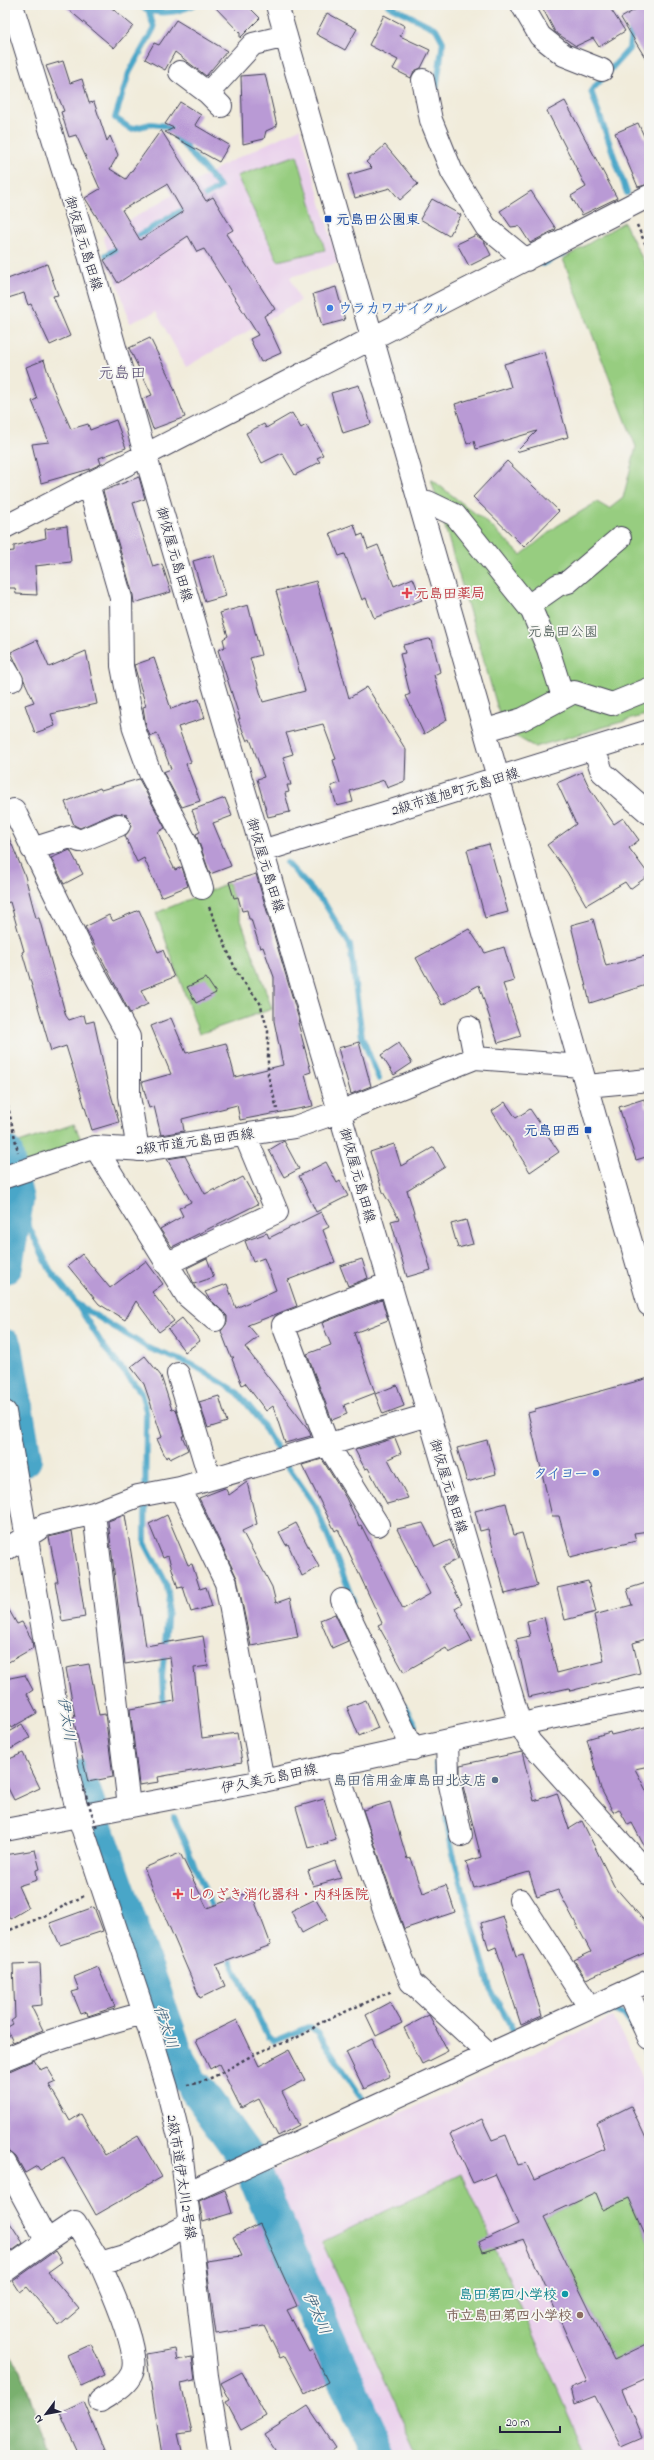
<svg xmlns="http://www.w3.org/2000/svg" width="654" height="2460" viewBox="0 0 654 2460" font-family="'Indie Flower','Klee One',sans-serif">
	<rect width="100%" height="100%" fill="#f6f6f2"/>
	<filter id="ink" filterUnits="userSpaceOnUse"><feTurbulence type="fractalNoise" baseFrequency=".025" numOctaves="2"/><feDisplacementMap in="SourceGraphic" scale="8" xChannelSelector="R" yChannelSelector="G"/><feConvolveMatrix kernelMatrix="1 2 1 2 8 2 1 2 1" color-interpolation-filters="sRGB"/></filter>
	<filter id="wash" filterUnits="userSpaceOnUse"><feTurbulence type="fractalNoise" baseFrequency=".012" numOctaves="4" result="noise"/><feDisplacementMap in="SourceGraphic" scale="16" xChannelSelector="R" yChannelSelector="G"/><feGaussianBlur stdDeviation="0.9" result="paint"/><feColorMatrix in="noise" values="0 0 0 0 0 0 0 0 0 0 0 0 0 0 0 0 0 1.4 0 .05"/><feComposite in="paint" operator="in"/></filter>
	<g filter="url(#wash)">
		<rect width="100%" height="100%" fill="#f1ecdb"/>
		<!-- built -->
		<path fill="#ead1ec" d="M300 128 338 263 290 277 300 301 186 367 156 312 130 323 103 236 227 163Z
			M613 2017 649 2090V2455H392L266 2174Z"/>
		<!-- green -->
		<path fill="#97cd80" stroke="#5c785e" d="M297 155 325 250 278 261 237 176Z
			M624 222 649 272V714L535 747 504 730 431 479 489 524 521 555 557 526 597 502 609 509 623 498 636 447 563 259Z
			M228 883 272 1009 199 1034 156 913Z
			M74 1124 85 1148 24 1168 19 1143Z
			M462 2174 586 2455H419L322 2242Z
			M596 2193 629 2198 649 2243V2343L614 2360 544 2217Z"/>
		<!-- forest -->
		<path fill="#79b06e" stroke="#4e6954" d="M5 2348 21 2370 49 2455H5Z"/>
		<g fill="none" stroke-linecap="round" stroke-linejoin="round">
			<!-- stream -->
			<path stroke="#49a6c8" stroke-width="6" d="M139 5C156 17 176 13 194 5
				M388 5 436 29 443 42 435 96
				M149 12 154 28 129 73 115 118 131 129 151 124 167 126 220 187 197 201
				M627 193 591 91 629 49 634 5
				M131 240 189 206
				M106 255 123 245
				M536 259 542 264 564 253
				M287 863 325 904 350 945 362 1037 379 1079
				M16 1200 50 1270 77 1304 148 1348 195 1366 238 1393 257 1416 280 1454
				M78 1306 104 1347 141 1392 146 1411 145 1543 166 1583 169 1597 162 1677 164 1711
				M285 1462 316 1507 353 1600
				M404 1705 415 1725
				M436 1764 438 1774
				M174 1817 215 1914
				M446 1817 452 1850 490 1988 513 2030
				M227 1953 268 2037 275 2041 309 2027 318 2033 364 2101
				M606 2013 613 2010 624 2015 633 2027
				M640 2040 649 2061"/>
			<!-- river -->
			<path stroke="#49a6c8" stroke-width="36" d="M5 1153 16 1200 5 1266
				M5 1347 24 1459
				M78 1777 178 2061 187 2076
				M196 2088 245 2156
				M254 2171 272 2215 379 2455"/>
		</g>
		<g id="blocks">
			<!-- building -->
			<path fill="#b99ad5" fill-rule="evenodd" d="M63 5H108L133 26 114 48Z
				M213 5H247L260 18 240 38V33Z
				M541 5H608L625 31 599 47 593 38 576 46 555 32Z
				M643 5H649V64L621 18Z
				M327 13 357 29 345 50 316 34Z
				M384 15 405 26 400 36 430 50 421 68 414 71 411 78 393 69 398 60 369 45Z
				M176 20 227 51 206 76 175 52 165 70 145 59 154 43 159 45Z
				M63 61 70 83 82 79 89 103 94 102 107 141 110 136 118 155 110 169 126 179 161 130 206 201 213 197 233 230 226 234 275 309 264 316 281 353 261 362 250 339 258 335 204 249 197 252 188 236 118 283 104 260 118 251 85 198 100 189 76 135 69 137 61 112 64 111 46 66ZM167 184 183 212 140 240 122 210Z
				M265 74 277 126 266 131 264 139 243 144 241 76Z
				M565 101 617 198 582 215 571 196 586 187 547 111Z
				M180 102 201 115 195 125 229 145 219 162 165 132 174 128 165 124Z
				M638 123 649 147V184L638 187 615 133Z
				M385 145 418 184 400 200 390 188 355 198 348 175 372 168 366 162Z
				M531 191 556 229 530 243 519 226 511 227 500 211Z
				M432 199 461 215 449 236 420 219Z
				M476 235 484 241 491 255 469 266 457 244Z
				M47 264 58 295 53 296 70 336 50 345 31 304 28 305 24 293 5 299V280Z
				M336 287 345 320 322 326 313 294Z
				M150 338 171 381 185 417 153 429 142 399 152 395 129 348Z
				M544 352 568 437 516 452 537 431 476 449 474 441 467 444 455 404 511 387 504 364Z
				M44 360 52 386 71 429 88 424 90 430 116 420 126 448 99 458 101 464 90 469 41 483 32 444 49 442 32 401 37 399 26 367Z
				M359 385 371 424 343 433 331 393Z
				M292 413 301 428 306 425 323 455 317 458 320 462 295 475 282 453 262 463 246 433 264 424 266 428Z
				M507 461 559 511 524 547 473 497Z
				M139 477 145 499 133 503 153 567 162 564 171 592 134 603 133 595 103 491Z
				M354 524 358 536 363 534 368 549 378 545 394 586 413 578 422 600 374 618 366 598 362 600 345 554 339 556 330 533Z
				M67 526 71 562 35 566 37 595 16 594 15 588H5V552L14 551V546L46 538 45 529Z
				M214 555 226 596 205 602 193 561Z
				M316 581 349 698 367 687 406 750 405 781 387 788 384 780 350 791 353 802 337 806 331 786 340 783 333 760 336 759 323 724 286 733 293 754 283 757 291 785H287L289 792 285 793 290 812 268 817 257 779 264 777 250 739 247 741 238 719H240L218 650 225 647 223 639 228 636 220 613 248 605 261 655 250 658 263 702 305 691 276 591Z
				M429 639 432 640 440 672 434 675 447 720 424 734 406 696 410 694 400 654 405 653 403 645Z
				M37 640 49 667 86 651 97 704 51 714 55 726 35 733 25 705 34 702 11 652Z
				M154 658 171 709 199 699 205 718 178 727 191 762 186 764 200 801 182 807 163 772 171 769 157 733 150 736 146 726 143 707 146 706 134 665Z
				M582 772 590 789 614 824 623 818 639 840 629 848 649 875 630 889 625 882 586 905 567 872 547 845 576 824 557 783Z
				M139 779 165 828 158 832 166 852 175 870 182 867 188 886 161 897 144 858 137 862 125 836 131 826 127 815 115 813 80 828 74 825 65 802 100 788 101 790Z
				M225 798 232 816 213 823 231 866 210 874 196 834 200 832 192 810Z
				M5 828 25 876 36 918H39L66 1016 69 1020 84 1015 86 1023 94 1021 107 1081 119 1122 92 1130 66 1046 51 1051 22 952 24 951 10 902 5 903Z
				M489 844 508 912 485 918 467 850Z
				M70 850 83 874 64 884 51 858Z
				M256 874 300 1023H298L311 1072 305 1074 313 1106 240 1120 237 1105 182 1119 184 1131 161 1135 154 1106 149 1108 142 1082 171 1074 151 1026 171 1018 186 1053 226 1043 235 1077 283 1065 274 1021V977L263 947 260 948 251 919H249L247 910 242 911 238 897 234 898 229 882Z
				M139 910 158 952 163 950 174 977 141 990 148 1004 130 1013 85 927 109 915 113 921Z
				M593 919 606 966 649 955V984L590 1003 571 925Z
				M469 929 485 953 504 947 514 981 503 984 521 1036 498 1043 479 985 442 1005 416 958Z
				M206 978 216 993 196 1003 187 987Z
				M359 1042 371 1086 351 1094 338 1048Z
				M399 1043 412 1063 394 1075 381 1055Z
				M644 1099 649 1114V1156L636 1160 619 1107Z
				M505 1102 516 1118 530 1109 559 1152 530 1172 492 1111Z
				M284 1141 299 1169 284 1177 269 1150Z
				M394 1144 401 1166 434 1147 445 1167 407 1190 431 1270 407 1277 391 1221 399 1219 383 1192 370 1152Z
				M185 1156 205 1194 215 1189 216 1191 243 1177 258 1204 172 1247 160 1229 183 1216 179 1208 191 1202 167 1159Z
				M326 1162 337 1183 340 1181 348 1196 316 1212 299 1176Z
				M321 1212 329 1227 323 1230 335 1262 288 1280 297 1306 248 1325 258 1337 245 1347 309 1430 311 1436 285 1443 273 1406 266 1411 245 1383 242 1385 232 1359 234 1357H231L221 1331 227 1323V1316L208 1297 205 1292 227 1284 236 1308 276 1290 264 1258 253 1262 245 1241 267 1233 269 1238Z
				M466 1220 473 1244 458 1248 451 1224Z
				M82 1254 110 1288 146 1261 163 1284 152 1292 174 1321 159 1332 136 1301 125 1320 99 1304 68 1266Z
				M207 1258 214 1277 194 1284 187 1268Z
				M362 1259 368 1278 348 1286 340 1266Z
				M382 1300 388 1320 354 1333 375 1393 344 1405 347 1414 332 1420 307 1354 331 1345 322 1323Z
				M182 1318 200 1341 185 1352 168 1329Z
				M145 1356 161 1376 172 1410 176 1409 184 1436H182L188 1450 170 1459 169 1456 166 1458 157 1439 162 1437 144 1384 131 1367Z
				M649 1378V1531L634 1533 636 1541 570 1557 559 1516H552L528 1413 535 1411V1409Z
				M397 1385 404 1406 383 1414 375 1394Z
				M219 1396 227 1422 208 1428 199 1402Z
				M395 1438 401 1453 388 1459 408 1498 387 1504 368 1468 365 1469 355 1450Z
				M487 1440 496 1474 467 1482 457 1448Z
				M322 1459 346 1498 359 1526 361 1525 403 1609 430 1594 397 1529 423 1523 435 1547 450 1540 458 1559 442 1567 462 1604 455 1608 472 1641 449 1653 446 1648 404 1672 378 1625 382 1623 338 1529 335 1531 302 1465Z
				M247 1482 257 1524 242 1531 272 1587 276 1603 290 1598 298 1637 251 1646 237 1578 199 1498 225 1488 229 1495Z
				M506 1503 514 1535 522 1533 537 1586 505 1594 488 1529 480 1531 475 1511Z
				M125 1515 146 1646 203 1636 208 1666 194 1668 202 1738 237 1733 242 1762 158 1777 159 1782 139 1785 130 1709 175 1701 170 1657 125 1664 108 1521Z
				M167 1515 188 1565 192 1564 200 1589 206 1587 212 1606 191 1612 183 1587 178 1588 168 1556 163 1558 149 1524Z
				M296 1523 319 1567 302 1576 288 1544 286 1545 279 1532Z
				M72 1531 85 1617 62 1621 55 1582H58L49 1537Z
				M588 1581 596 1612 565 1620 557 1588Z
				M649 1582V1638L633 1643 640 1673 570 1691 569 1688 529 1697 516 1639 530 1636 527 1621 544 1617 557 1673 604 1661 594 1615 632 1605 627 1589Z
				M5 1603 17 1624 22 1622 32 1640 33 1648 5 1664Z
				M335 1614 348 1641 332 1648 320 1620Z
				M89 1664 99 1715 105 1714 113 1777 88 1782 73 1718 75 1717 66 1668Z
				M25 1675 33 1690 27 1694 37 1713 11 1728 5 1718V1679Z
				M366 1700 378 1728 359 1736 347 1707Z
				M22 1724 30 1738 11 1749 5 1739V1734Z
				M649 1726V1766L635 1769 649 1796V1855L632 1823 628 1825 619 1809 613 1812 601 1789 587 1739 610 1732 611 1735Z
				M522 1752 534 1801 557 1793 569 1829 582 1821 614 1886 649 1926V1951L586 1979 574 1960 591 1952 558 1890 537 1897 529 1872 474 1888 466 1862 481 1857 460 1774V1765Z
				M23 1753 40 1788 14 1800 5 1782V1761Z
				M324 1799 336 1839 327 1842 328 1844 308 1848 296 1807Z
				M390 1802 407 1859 411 1858 423 1893 446 1885 455 1912 404 1929 363 1810Z
				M35 1850 40 1869 36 1870 37 1880 18 1886 28 1908 10 1919 5 1909V1855Z
				M180 1853 207 1908 245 1894H252L271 1945 216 1965 225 1986 200 1998 144 1868Z
				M335 1861 341 1878 313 1886 308 1871Z
				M316 1899 328 1919 302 1933 291 1911Z
				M94 1907 103 1931 60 1945 50 1923Z
				M503 1916 516 1956 523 1954 542 2016 521 2025 496 1947 489 1950 481 1923Z
				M40 1963 42 2005 31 2006 43 2030 13 2042 6 2028 13 2024 11 2021 15 2018 13 1964Z
				M98 1967 115 2007 88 2016 87 2012 81 2014 72 1992 79 1990 74 1977Z
				M390 2002 402 2023 376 2036 366 2015Z
				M429 2015 448 2051 422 2064 404 2028Z
				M237 2020 259 2066 289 2050 305 2080 282 2092 299 2125 278 2136 259 2099 241 2108 219 2064 210 2069 196 2040Z
				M372 2039 390 2076 364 2089 346 2052Z
				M34 2060 40 2070 47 2067 56 2082 49 2085 70 2121 81 2114 105 2155 138 2136 162 2177 96 2215 63 2157 40 2170 37 2166 25 2173 16 2157 5 2148V2073Z
				M631 2106 649 2145V2243L629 2198 603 2210 596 2193 544 2217 614 2360 649 2343V2377L622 2389 642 2438 621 2447 595 2396 575 2404 571 2388 587 2381 524 2239 483 2252 479 2242 518 2224 495 2174 473 2183 450 2134 482 2119 492 2140 506 2135 518 2165 526 2163 534 2180 605 2149 597 2123Z
				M225 2190 232 2213 203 2222 199 2201Z
				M5 2215 23 2243 5 2256Z
				M260 2224 297 2306 287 2310 309 2352 312 2350 328 2382 305 2394 285 2356 280 2358 264 2326 216 2334 206 2261 242 2256 233 2237Z
				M55 2251 62 2262 48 2272 79 2309 59 2326 27 2287 20 2292 13 2281Z
				M91 2344 105 2375 81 2386 67 2355Z
				M175 2349 177 2360 192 2357 195 2380 181 2383 192 2432 178 2434 183 2455H162L146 2354Z
				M242 2372 266 2416 241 2430 226 2402 230 2400 221 2383Z
				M84 2402 106 2455H79L60 2413Z
				M308 2406 336 2448 326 2455H278L265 2434Z"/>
		</g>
	</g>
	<g filter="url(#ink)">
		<use href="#blocks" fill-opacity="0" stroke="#414053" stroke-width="1"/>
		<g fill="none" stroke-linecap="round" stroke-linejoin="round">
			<!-- minor casing -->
			<g stroke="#414053" stroke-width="24">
				<path id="minor" d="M12 5 89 255 145 454 520 1724 530 1742 649 1874
					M277 5 649 1305
					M522 5 540 36 564 55 602 70
					M180 72 208 93 221 106
					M423 80 431 120 452 172 486 227 526 260
					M208 93 253 44 286 36
					M88 484 121 598 122 666 134 729 150 773 186 842 202 888
					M428 502 455 515 532 611 548 649 563 697
					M5 527 649 196
					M528 606 558 585 568 582 620 538
					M5 668 12 680
					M493 728 523 719 574 692 612 704 649 689
					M594 748 602 772 649 813
					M14 810 87 960 129 1037V1096L138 1150
					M32 849 70 837 80 841 119 825
					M262 851 649 731
					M469 1027 475 1058
					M587 1086 649 1080
					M95 1147 187 1296 215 1320
					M5 1177 95 1147 144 1150 295 1127 350 1108 475 1058 581 1066
					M166 1264 277 1212 245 1135
					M178 1374 210 1479
					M5 1412 66 1763 78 1815 144 2013 167 2088 180 2141 207 2376 220 2455
					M180 1488 226 1583 263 1781
					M94 1513 129 1806
					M378 1525 328 1445 283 1325 390 1283
					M5 1550 45 1525 94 1513 138 1496 180 1488 428 1415
					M342 1600 413 1749
					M447 1741 448 1776 461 1835
					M335 1764 385 1913 411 1982 489 2054
					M520 1900 590 2008
					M627 1991 649 2038
					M5 2059C50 2039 96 2026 144 2013
					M5 2163 47 2241 75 2222 100 2263 134 2253 190 2224
					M187 2193 649 1981
					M100 2263C109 2285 141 2351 132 2373 126 2387 111 2393 100 2401
					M5 2271 47 2241"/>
			</g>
			<!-- major casing -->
			<g stroke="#414053" stroke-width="24">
				<path id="major" d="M5 1830 263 1781 540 1720 649 1698"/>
			</g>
			<!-- path -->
			<path stroke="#414053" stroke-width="2.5" stroke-dasharray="3 3" stroke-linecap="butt" d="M637 225 649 252
				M209 907 237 973 260 1003 268 1031V1075L277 1109
				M5 1093 18 1152
				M5 1932 42 1917 84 1896
				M187 2085C212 2082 234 2064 257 2053 277 2044 302 2039 318 2024L392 1991"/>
			<!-- minor -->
			<use href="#minor" stroke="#fff" stroke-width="22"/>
			<!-- major -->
			<use href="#major" stroke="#fff" stroke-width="22"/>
			<!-- path-bridge -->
			<path stroke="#414053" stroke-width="2.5" stroke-dasharray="3 3" stroke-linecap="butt" d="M84 1790 97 1828"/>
		</g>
	</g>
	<!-- markers -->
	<g fill="#1a4fb4" stroke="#f6f6f2" stroke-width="1.5">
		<rect x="324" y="215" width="8" height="8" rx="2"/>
		<rect x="584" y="1126" width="8" height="8" rx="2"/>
	</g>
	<g fill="#3f7fe0" stroke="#f6f6f2" stroke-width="1.5">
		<circle cx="330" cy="308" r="4"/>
		<circle cx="596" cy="1473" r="4"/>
	</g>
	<g fill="#e0444e" stroke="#f6f6f2" stroke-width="1.5">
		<path d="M405 587h4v4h4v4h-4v4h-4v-4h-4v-4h4z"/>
		<path d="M176 1888h4v4h4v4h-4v4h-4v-4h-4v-4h4z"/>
	</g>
	<circle fill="#5c6f8a" stroke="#f6f6f2" stroke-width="1.5" cx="495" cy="1780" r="4"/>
	<circle fill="#0f9aa8" stroke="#f6f6f2" stroke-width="1.5" cx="565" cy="2294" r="4"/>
	<circle fill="#8d6e63" stroke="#f6f6f2" stroke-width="1.5" cx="580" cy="2315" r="4"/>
	<g text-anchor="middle" stroke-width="3.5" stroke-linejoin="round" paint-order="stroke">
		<!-- transit labels -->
		<g font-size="14" font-weight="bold" fill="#164399" stroke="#f6f6f2" text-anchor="start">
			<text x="336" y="224">元島田公園東</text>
			<text x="580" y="1135" text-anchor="end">元島田西</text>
		</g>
		<!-- street labels -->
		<g font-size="14" fill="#22223b" stroke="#f6f6f2">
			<text transform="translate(84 243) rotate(73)" y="5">御仮屋元島田線</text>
			<text transform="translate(175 554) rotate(74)" y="5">御仮屋元島田線</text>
			<text transform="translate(455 791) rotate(-17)" y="5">2級市道旭町元島田線</text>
			<text transform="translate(266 865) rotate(73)" y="5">御仮屋元島田線</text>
			<text transform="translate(195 1141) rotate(-8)" y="5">2級市道元島田西線</text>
			<text transform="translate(358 1175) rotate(74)" y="5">御仮屋元島田線</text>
			<text transform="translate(449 1486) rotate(73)" y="5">御仮屋元島田線</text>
			<text transform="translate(269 1778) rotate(-12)" y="5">伊久美元島田線</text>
			<text transform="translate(182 2177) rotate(81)" y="5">2級市道伊太川2号線</text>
		</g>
		<!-- shop labels -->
		<g font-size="14" font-weight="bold" fill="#366cbe" stroke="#f6f6f2" text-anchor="start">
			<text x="338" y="313">ウラカワサイクル</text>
			<text x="588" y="1478" text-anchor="end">タイヨー</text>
		</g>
		<!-- health labels -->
		<g font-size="14" font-weight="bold" fill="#be3a42" stroke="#f6f6f2" text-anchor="start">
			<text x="415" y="598">元島田薬局</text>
			<text x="187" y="1899">しのざき消化器科・内科医院</text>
		</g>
		<!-- park labels -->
		<g font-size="14" fill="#455550" stroke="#f6f6f2">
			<text x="563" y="636">元島田公園</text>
		</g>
		<!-- service labels -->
		<g font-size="14" font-weight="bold" fill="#4e5e75" stroke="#f6f6f2" text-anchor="end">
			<text x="487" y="1785">島田信用金庫島田北支店</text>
		</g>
		<!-- culture labels -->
		<g font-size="14" font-weight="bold" fill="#0d838f" stroke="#f6f6f2" text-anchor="end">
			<text x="557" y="2299">島田第四小学校</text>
		</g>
		<!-- education labels -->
		<g font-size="14" font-weight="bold" fill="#785e54" stroke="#f6f6f2" text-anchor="end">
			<text x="572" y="2320">市立島田第四小学校</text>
		</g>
		<!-- water labels -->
		<g font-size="15" font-style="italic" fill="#325773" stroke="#f6f6f2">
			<text transform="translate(67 1719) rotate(81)" y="5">伊太川</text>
			<text transform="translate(166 2027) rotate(71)" y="5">伊太川</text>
			<text transform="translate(317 2313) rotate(66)" y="5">伊太川</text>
		</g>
		<!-- quarter labels -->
		<g font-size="16" fill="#574c71" stroke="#f6f6f2">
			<text x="122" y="378">元島田</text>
		</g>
	</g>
	<!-- margin -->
	<rect width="654" height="2460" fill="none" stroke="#f6f6f2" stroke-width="20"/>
	<!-- north arrow -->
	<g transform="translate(46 2414) rotate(238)" stroke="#f6f6f2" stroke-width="3" paint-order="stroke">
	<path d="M0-3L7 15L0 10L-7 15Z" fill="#22223b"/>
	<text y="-6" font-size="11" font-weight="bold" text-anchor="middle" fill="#22223b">N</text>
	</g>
	<!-- scale -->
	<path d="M500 2426v6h60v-6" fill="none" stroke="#22223b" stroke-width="2"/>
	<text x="506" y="2426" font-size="12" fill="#22223b" stroke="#f6f6f2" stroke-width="3" paint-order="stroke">20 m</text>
</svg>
